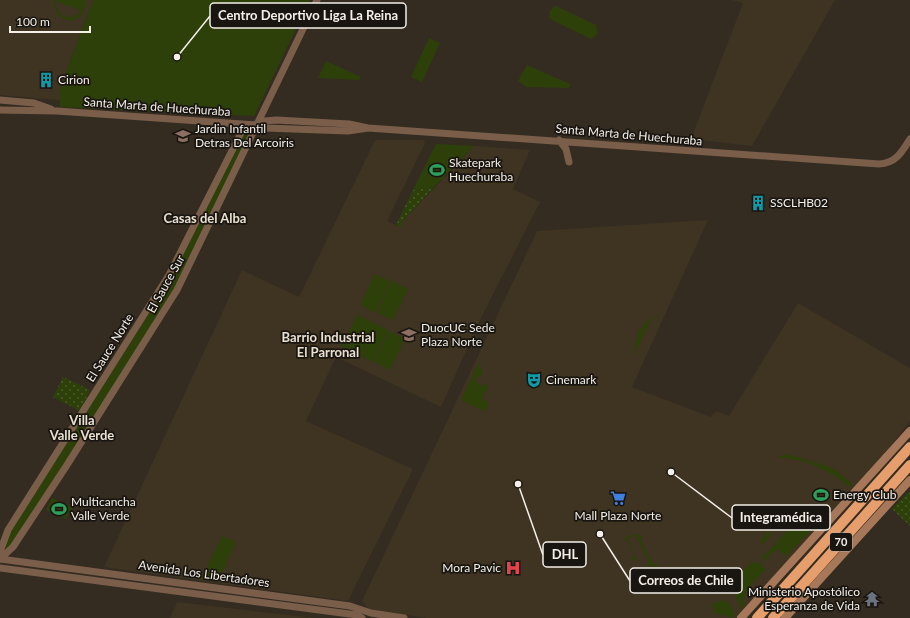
<svg xmlns="http://www.w3.org/2000/svg" width="910" height="618" viewBox="0 0 910 618" font-family="Lato,sans-serif">
	<defs>
		<pattern id="park-dots" width="8" height="8" patternUnits="userSpaceOnUse"><rect width="8" height="8" fill="#2d400a"/><path d="M2 2h.1M6 6h.1" fill="none" stroke="#4c5c2e" stroke-width="1.8" stroke-linecap="round"/></pattern>
	</defs>
	<rect width="100%" height="100%" fill="#342c21"/>
	<!-- built -->
	<path fill="#3f3322" d="M0 0H93L60 88V100L0 95Z
		M732 0H835L752 146 691 139 743 3Z
		M375 140H423L425 143 387 221 400 227 402 222 474 146 530 150 513 189 540 202 481 318 441 407 336 357 306 421 413 469 348 601 104 567 242 270 299 297Z
		M708 220 632 387 711 417 716 411 729 416 798 303 910 368V421L873 469 736 618H426L369 609 362 601 537 231Z
		M177 602 314 618H170Z"/>
	<!-- green -->
	<path fill="#2d400a" d="M54 0H56C54 16 73 24 81 10L57 2 58 0H84V3L85 0H87C86 5 85 11 81 15 69 28 52 15 54 0Z
		M93 0H310L254 116 60 107V88Z
		M556 6 596 25 598 34 591 39 552 20 549 18 550 11 554 6Z
		M429 38 440 43 422 82 411 77Z
		M326 61 361 77 359 80 318 78Z
		M527 65 570 84 569 88 526 87 518 81Z
		M243 132 254 133 177 288 12 546 6 549 5 543 12 530 40 484 166 287Z
		M436 144 474 146 434 187 413 190Z
		M375 274 391 282 375 313 360 305Z
		M392 281 408 289 393 320 377 313Z
		M654 314 633 357 638 331Z
		M357 315 388 330 373 362 341 346Z
		M389 331 405 338 390 370 374 362Z
		M479 362 482 374 477 377 476 382 482 386 486 383 488 389 484 394V400L489 403 485 412 461 400Z
		M787 454 833 468 852 484 849 487C829 469 804 459 777 457Z
		M52 498 72 507 66 519 46 510Z
		M810 514 822 515 821 520 786 556 776 549 764 561 761 559 793 524Z
		M782 519V523L761 546 764 529 766 535 773 531V528L768 527 769 520Z
		M637 534 643 537 640 539 653 565 656 563 657 566 655 568 647 565V558L635 535 627 539 636 561 630 558 634 556 626 540 622 541 627 536Z
		M222 536 236 542 218 581 201 579Z
		M753 561 757 564 759 562 766 569 746 590 743 607 741 609C728 582 732 581 753 561Z
		M722 600C730 601 733 609 735 616L733 618 715 613 711 605Z"/>
	<!-- park -->
	<path fill="url(#park-dots)" d="M434 187 402 222 400 227 396 225 413 190Z
		M63 377 90 390 80 411 53 397Z
		M910 490V526L892 509Z"/>
	<g fill="none" stroke-linecap="round" stroke-linejoin="round">
		<!-- tertiary -->
		<path stroke="#7b5e4a" stroke-width="7" d="M0 100 34 103 51 109
			M0 110 57 111 256 125 265 128 348 131 368 128
			M256 125 265 121 276 120 349 124 368 128 879 164C896 163 902 152 910 139
			M559 140 566 149 569 162
			M0 559 13 547 67 465 177 290 317 0
			M0 559 1 549 8 530 169 275 245 125
			M0 559 350 606 371 613 404 618
			M0 568 357 615 362 618"/>
		<!-- secondary -->
		<path stroke="#a67859" stroke-width="8" d="M741 618 910 431
			M785 618 910 480"/>
		<!-- motorway -->
		<path stroke="#e59e6c" stroke-width="10" d="M757 618 910 447
			M773 618 910 465"/>
	</g>
	<!-- icons -->
	<defs>
		<g id="building-bare" transform="scale(1.2)"><path d="M-4-6H4V6H1V3H-1V6H-4ZM-2.5-4.3h1.7v1.8h-1.7ZM.8-4.3h1.7v1.8H.8ZM-2.5-1h1.7V.8h-1.7ZM.8-1h1.7V.8H.8Z" fill="#0f9aa8" stroke="#191510" stroke-width="2.5" paint-order="stroke"/></g>
		<g id="school-bare" transform="scale(1.2)"><path d="M0-5L7-2L0 1L-7-2ZM-4 1L0 2.5L4 1V4Q0 6-4 4Z" fill="#8d6e63" stroke="#191510" stroke-width="2.5" paint-order="stroke"/></g>
		<g id="stadium-bare" transform="scale(1.2)"><path d="M0-5a6.5 5 0 1 0 0 10a6.5 5 0 1 0 0-10ZM-3.5-1.8h7v3.6h-7Z" fill="#2e9e5b" stroke="#191510" stroke-width="2.5" paint-order="stroke"/></g>
		<g id="university-bare" transform="scale(1.2)"><path d="M0-5L7-2L0 1L-7-2ZM-4 1L0 2.5L4 1V4Q0 6-4 4Z" fill="#8d6e63" stroke="#191510" stroke-width="2.5" paint-order="stroke"/></g>
		<g id="theatre-bare" transform="scale(1.2)"><path d="M-5-5.5Q0-4 5-5.5V0Q5 5 0 6Q-5 5-5 0ZM-3.3-2.5H-1v1.5H-3.3ZM1-2.5H3.3v1.5H1ZM-2.8 1Q0 5.5 2.8 1Z" fill="#0f9aa8" stroke="#191510" stroke-width="2.5" paint-order="stroke"/></g>
		<g id="supermarket-bare" transform="scale(1.2)"><path d="M-6-5.5h2.5l.6 2H6L4.5 2H-2.5L-4.4-4H-6ZM-1.5 3.2a1.3 1.3 0 1 0 .1 0ZM3 3.2a1.3 1.3 0 1 0 .1 0Z" fill="#3f7fe0" stroke="#191510" stroke-width="2.5" paint-order="stroke"/></g>
		<g id="hospital-bare" transform="scale(1.2)"><path d="M-5-5h3v3.5h4V-5h3V5h-3V1.5h-4V5h-3Z" fill="#e0444e" stroke="#191510" stroke-width="2.5" paint-order="stroke"/></g>
		<g id="temple-bare" transform="scale(1.2)"><path d="M0-6L5-2H3V0L6.5 2.5H4V6H1.5V3h-3V6H-4V2.5H-6.5L-3 0V-2H-5Z" fill="#6b7280" stroke="#191510" stroke-width="2.5" paint-order="stroke"/></g>
	</defs>
	<g fill-rule="evenodd">
		<use href="#building-bare" x="46" y="80"/>
		<use href="#school-bare" x="183" y="136"/>
		<use href="#stadium-bare" x="437" y="170"/>
		<use href="#building-bare" x="758" y="203"/>
		<use href="#university-bare" x="409" y="335"/>
		<use href="#theatre-bare" x="534" y="380"/>
		<use href="#stadium-bare" x="821" y="495"/>
		<use href="#supermarket-bare" x="618" y="498"/>
		<use href="#stadium-bare" x="59" y="509"/>
		<use href="#hospital-bare" x="513" y="568"/>
		<use href="#temple-bare" x="872" y="599"/>
	</g>
	<g text-anchor="middle" stroke-width="3.5" stroke-linejoin="round" paint-order="stroke">
		<!-- shield labels -->
		<rect fill="#191510" stroke="#b2aea7" stroke-width="1" x="830" y="533" width="22" height="18" rx="3"/>
		<g font-size="11" font-weight="bold" fill="#f4efe8">
			<text x="841" y="546">70</text>
		</g>
		<!-- poi labels -->
		<g font-size="12" fill="#f4efe8" stroke="#191510" text-anchor="start">
			<text x="58" y="84">Cirion</text>
			<text x="195" y="133">Jardin Infantil<tspan x="195" dy="14">Detras Del Arcoiris</tspan></text>
			<text x="449" y="167">Skatepark<tspan x="449" dy="14">Huechuraba</tspan></text>
			<text x="770" y="207">SSCLHB02</text>
			<text x="421" y="332">DuocUC Sede<tspan x="421" dy="14">Plaza Norte</tspan></text>
			<text x="546" y="384">Cinemark</text>
			<text x="833" y="499">Energy Club</text>
			<text x="71" y="506">Multicancha<tspan x="71" dy="14">Valle Verde</tspan></text>
			<text x="618" y="520" text-anchor="middle">Mall Plaza Norte</text>
			<text x="501" y="572" text-anchor="end">Mora Pavic</text>
			<text x="860" y="596" text-anchor="end">Ministerio Apostólico<tspan x="860" dy="14">Esperanza de Vida</tspan></text>
		</g>
		<!-- street labels -->
		<g font-size="12" fill="#f4efe8" stroke="#191510">
			<text transform="translate(157 107) rotate(4)" y="4">Santa Marta de Huechuraba</text>
			<text transform="translate(629 135) rotate(5)" y="4">Santa Marta de Huechuraba</text>
			<text transform="translate(166 284) rotate(-61)" y="4">El Sauce Sur</text>
			<text transform="translate(110 348) rotate(-58)" y="4">El Sauce Norte</text>
			<text transform="translate(204 574) rotate(8)" y="4">Avenida Los Libertadores</text>
		</g>
		<!-- neighbourhood labels -->
		<g font-size="13" font-weight="bold" fill="#eae0d1" stroke="#191510">
			<text x="205" y="223">Casas del Alba</text>
			<text x="328" y="342">Barrio Industrial<tspan x="328" dy="15">El Parronal</tspan></text>
			<text x="82" y="425">Villa<tspan x="82" dy="15">Valle Verde</tspan></text>
		</g>
	</g>
	<!-- callouts -->
	<path fill="none" stroke="#f4efe8" stroke-width="1.5" d="M177 57L210 16M671 472L732 518M518 484L543 555M600 534L630 581"/>
	<g fill="#f4efe8" stroke="#191510" stroke-width="1.5">
		<circle cx="177" cy="57" r="4"/>
		<circle cx="671" cy="472" r="4"/>
		<circle cx="518" cy="484" r="4"/>
		<circle cx="600" cy="534" r="4"/>
	</g>
	<g fill="#191510" stroke="#f4efe8" stroke-width="1.5">
		<rect x="210" y="3" width="196" height="25" rx="4"/>
		<rect x="732" y="505" width="98" height="25" rx="4"/>
		<rect x="543" y="542" width="43" height="25" rx="4"/>
		<rect x="630" y="568" width="112" height="25" rx="4"/>
	</g>
	<g font-size="13" text-anchor="middle" font-weight="bold" fill="#f4efe8">
		<text x="308" y="20">Centro Deportivo Liga La Reina</text>
		<text x="781" y="522">Integramédica</text>
		<text x="565" y="559">DHL</text>
		<text x="686" y="585">Correos de Chile</text>
	</g>
	<!-- scale -->
	<path d="M10 26v6h80v-6" fill="none" stroke="#f4efe8" stroke-width="2"/>
	<text x="16" y="26" font-size="12" fill="#f4efe8" stroke="#191510" stroke-width="3" paint-order="stroke">100 m</text>
</svg>
